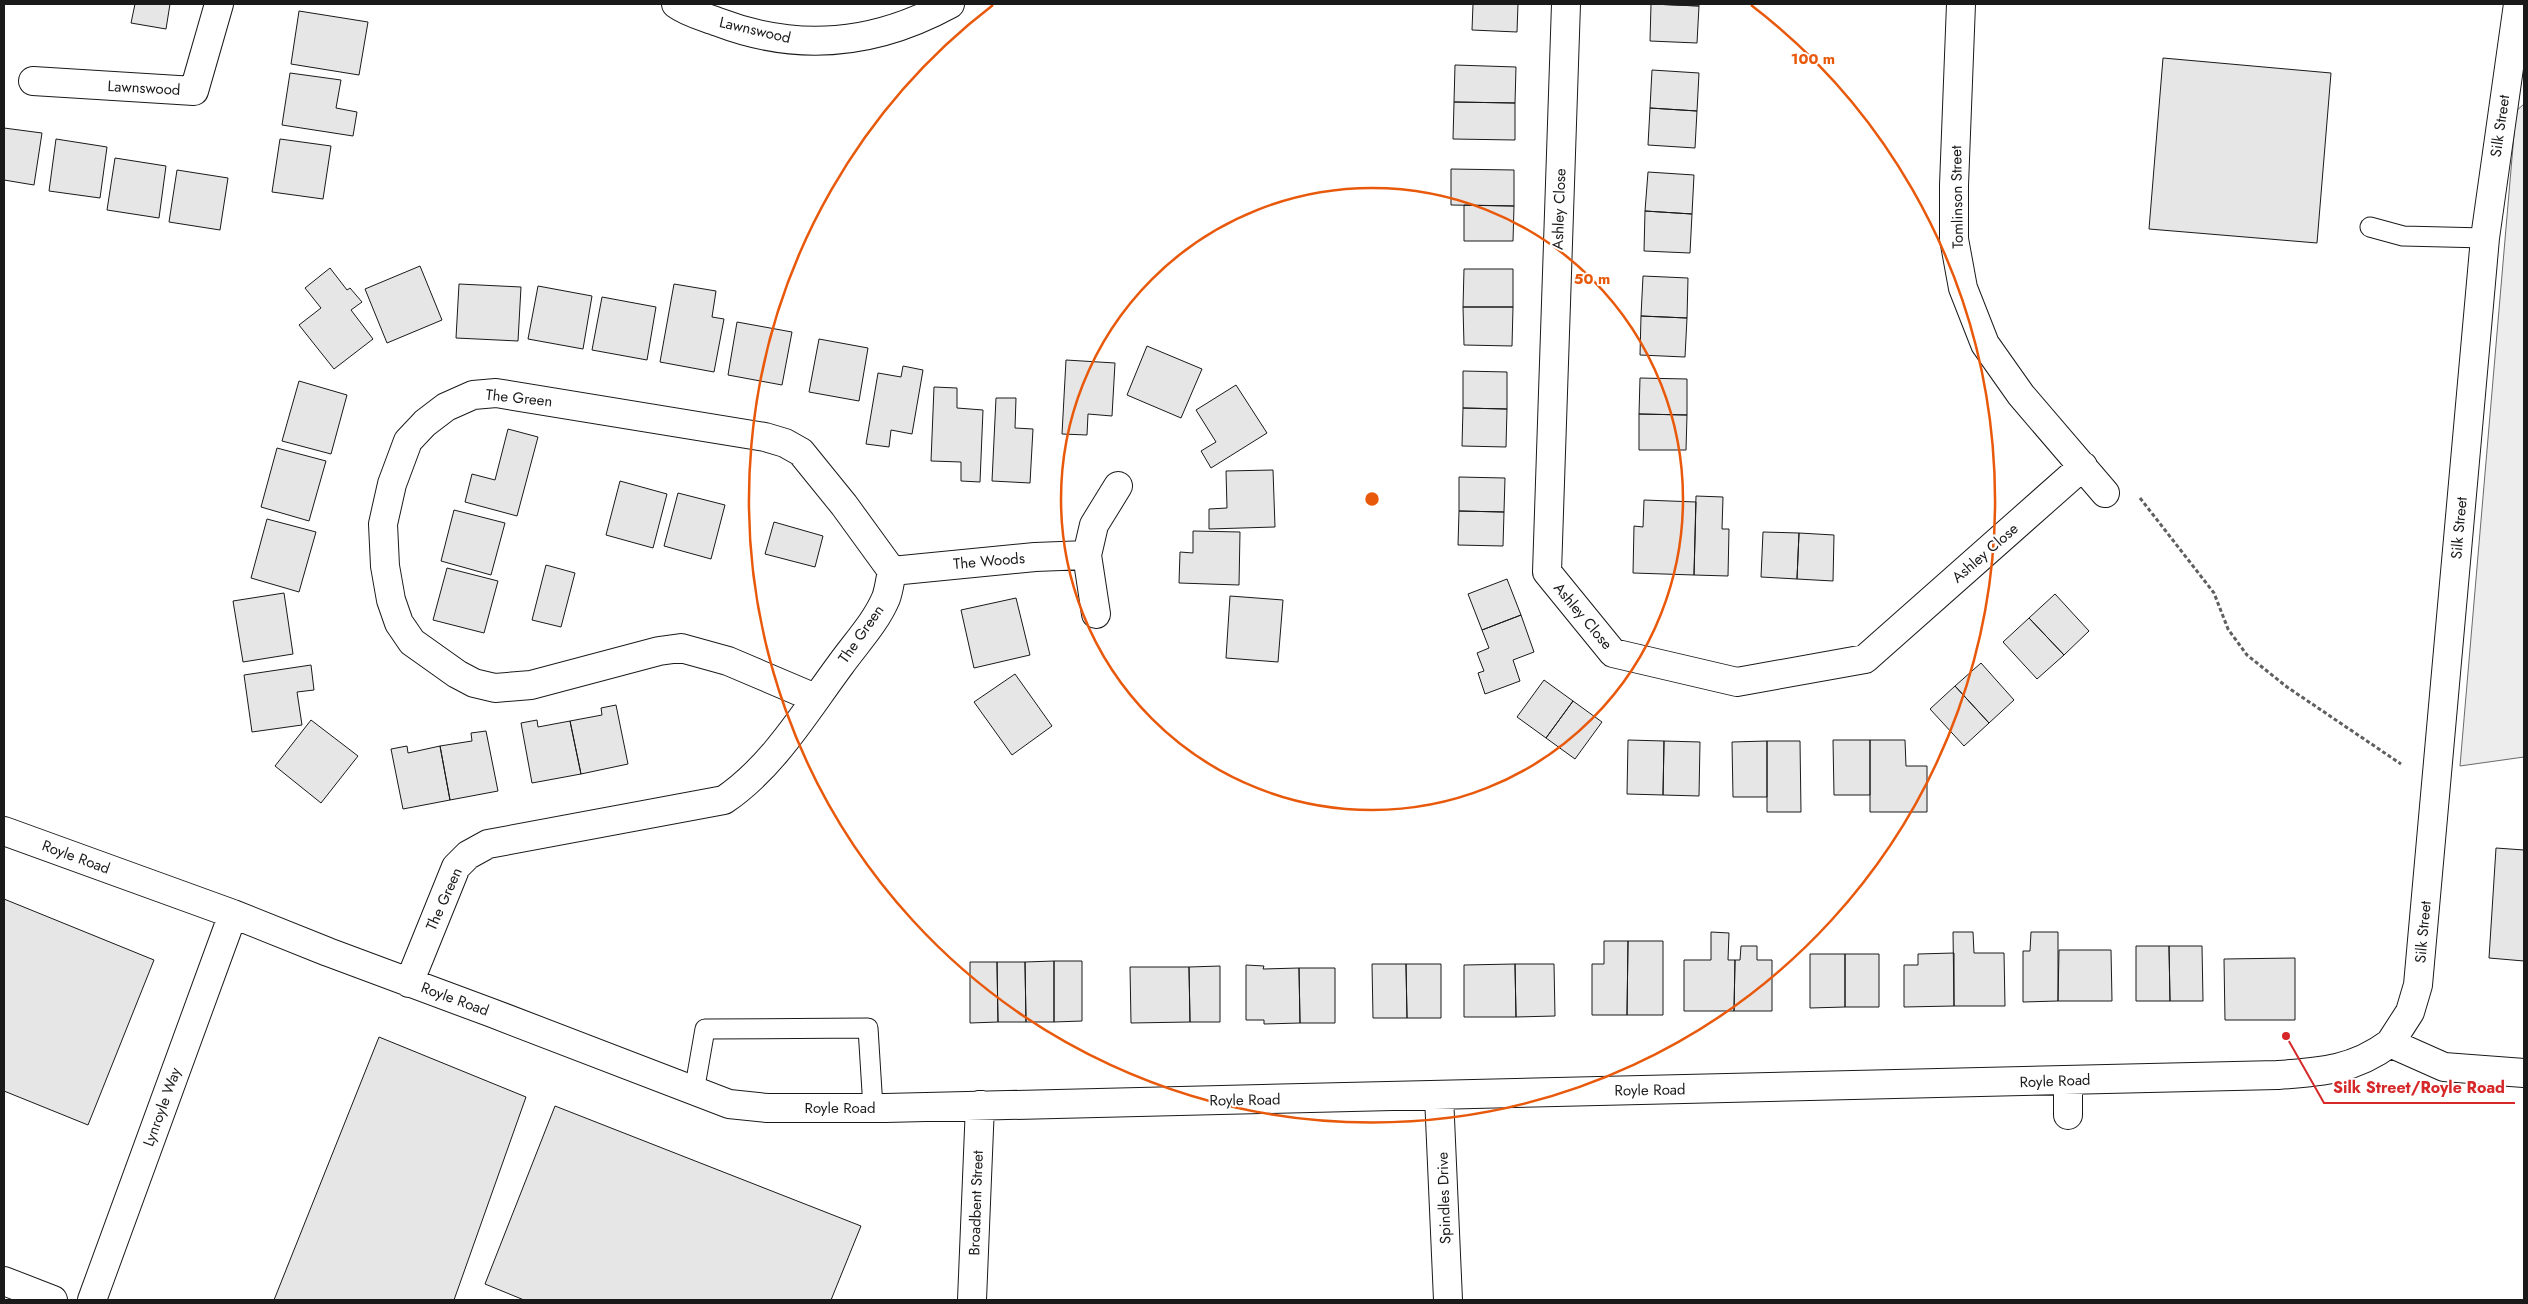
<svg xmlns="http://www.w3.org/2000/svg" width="2528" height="1304" viewBox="0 0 2528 1304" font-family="Jost,sans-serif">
	<rect width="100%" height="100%" fill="#fff"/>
	<!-- parking -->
	<path fill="#ededed" stroke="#6a6a6a" d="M2524 104V757L2460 766 2516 111Z"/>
	<!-- building -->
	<path fill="#e6e6e6" stroke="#1a1a1a" d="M135 4H170L166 29 131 23Z
		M1473 4H1518L1517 32 1472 30Z
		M1651 4H1699V6Z
		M1651 4 1699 6 1697 43 1650 41Z
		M299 11 368 22 359 75 291 64Z
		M2163 58 2331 73 2317 243 2149 229Z
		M1455 65 1516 67 1515 103 1454 102Z
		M1652 70 1699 73 1697 111 1650 108Z
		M290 73 341 80 336 108 357 112 353 136 282 125Z
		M1454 102 1515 103V140L1453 139Z
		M1650 108 1697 111 1695 148 1648 145Z
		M4 128 42 133 34 185 4 180Z
		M56 139 107 147 100 198 49 191Z
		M280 139 331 146 323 199 272 192Z
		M115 158 166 166 159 218 107 210Z
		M1451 169 1514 170V206L1451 205Z
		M177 170 228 178 220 230 169 222Z
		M1648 172 1694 175 1692 214 1645 211Z
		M1464 205 1514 206 1513 241H1464Z
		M1645 211 1692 214 1690 253 1644 251Z
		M420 266 442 320 387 343 365 289Z
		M330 268 347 290 350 288 362 302 351 310 373 339 334 369 299 325 321 308 305 288Z
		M1464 269H1513V307H1463Z
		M1643 276 1688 278 1687 318 1641 316Z
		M459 284 521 287 518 341 456 338Z
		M674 284 716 291 712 317 724 319 714 372 660 362Z
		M538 286 592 296 583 349 528 339Z
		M602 297 656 307 647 360 592 350Z
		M1463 307H1513L1512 346 1464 345Z
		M1641 316 1687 318 1685 357 1640 355Z
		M737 322 792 332 782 385 728 375Z
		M819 339 868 348 859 401 809 392Z
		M1147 346 1202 369 1181 418 1127 395Z
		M1066 360 1115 363 1112 416 1088 414 1087 435 1062 434Z
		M903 366 923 370 912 434 891 430 889 447 866 444 878 373 901 377Z
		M1463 371 1507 372V409L1463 408Z
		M1640 378 1687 379V415L1639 414Z
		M299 381 347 395 331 454 282 441Z
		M1236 385 1267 433 1211 468 1201 451 1216 442 1196 410Z
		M934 387 957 388V408L983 410 980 482 961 481V462L931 461Z
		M996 398H1016L1015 428 1033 429 1030 483 992 481Z
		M1463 408 1507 409 1506 447 1462 446Z
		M1639 414 1687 415 1686 450H1639Z
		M508 429 538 437 517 516 465 502 472 474 495 480Z
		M277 448 326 461 309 521 261 507Z
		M1273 470 1275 527 1209 529V509L1227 508 1226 471Z
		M1459 477 1505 478 1504 512 1459 511Z
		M620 481 667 494 653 548 606 535Z
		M678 493 725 505 711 559 664 546Z
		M1696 496 1723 497 1722 529H1729L1728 576 1694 575Z
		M1644 500 1696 502 1694 575 1633 573 1634 526 1643 527Z
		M454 510 505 523 491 575 441 561Z
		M1459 511 1504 512 1503 546 1458 545Z
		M267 519 316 532 299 592 251 578Z
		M774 522 823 536 815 567 765 554Z
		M1193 531 1240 532 1239 585 1179 583 1180 552 1193 553Z
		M1763 532 1799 533 1797 579 1761 577Z
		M1799 533 1834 535 1833 581 1797 579Z
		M546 565 575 573 561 627 532 620Z
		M447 568 498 581 484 633 433 620Z
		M1507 579 1521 615 1482 630 1468 594Z
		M284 593 293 654 243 662 233 601Z
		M2055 594 2089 631 2064 655 2029 618Z
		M1230 596 1283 600 1278 662 1226 658Z
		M1016 598 1030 655 974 668 961 610Z
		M1521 615 1534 652 1513 660 1520 681 1485 694 1478 673 1484 671 1477 653 1489 648 1482 630Z
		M2029 618 2064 655 2037 679 2003 642Z
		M1981 663 2014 700 1989 723 1955 686Z
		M311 665 314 690 297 692 302 725 252 732 244 675Z
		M1015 674 1052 726 1012 755 974 702Z
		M1544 680 1573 701 1546 738 1517 717Z
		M1955 686 1989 723 1964 746 1930 709Z
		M1573 701 1602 722 1575 759 1546 738Z
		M616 705 628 764 581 774 570 721 602 715 601 708Z
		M311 720 358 756 321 803 275 766Z
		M537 720 538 727 570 721 581 774 532 783 521 723Z
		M486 731 498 791 450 800 440 746 472 741 471 733Z
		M1628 740 1664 741 1663 795 1627 794Z
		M1833 740H1870V795H1834Z
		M1870 740H1905L1906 766H1927V812H1870Z
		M1664 741 1700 742 1699 796 1663 795Z
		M1767 741H1800L1801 812H1767Z
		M1767 741V797H1733L1732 742Z
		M407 746 408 753 440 746 450 800 403 809 391 749Z
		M2496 848 2524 850V961L2489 958Z
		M4 899 154 960 88 1125 4 1091Z
		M1711 932 1729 933 1728 960H1735L1734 1011H1684V960H1711Z
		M1953 932H1973L1974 953H2004L2005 1006H1954Z
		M2031 932H2058V1001L2023 1002V951H2030Z
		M1604 941H1628L1627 1015H1592V964H1604Z
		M1628 941H1663V1015H1627Z
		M1741 946H1757V960H1772V1011H1734L1735 960H1740Z
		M2136 946H2169L2170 1001H2136Z
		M2169 946H2202L2203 1001H2170Z
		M2059 950H2111L2112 1001H2058Z
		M1954 953V1006L1904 1007V965H1918V954Z
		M1810 954H1845V1007L1810 1008Z
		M1845 954H1879V1007H1845Z
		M2295 958V1020H2225L2224 959Z
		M1054 961H1082V1021L1054 1022Z
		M1054 961V1022H1026L1025 962Z
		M970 962H997L998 1022 970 1023Z
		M997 962H1025L1026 1022H998Z
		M1372 964H1406L1407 1018H1373Z
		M1406 964H1441V1018H1407Z
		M1515 964H1554L1555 1016 1516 1017Z
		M1515 964 1516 1017H1464V965Z
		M1246 965 1264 966 1263 969 1299 968 1300 1023 1264 1024V1020H1246Z
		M1220 966V1022H1190L1189 967Z
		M1130 967H1189L1190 1022 1131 1023Z
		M1299 968H1335V1023H1300Z
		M379 1037 526 1097 454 1300H274Z
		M555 1106 861 1226 831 1300H524L485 1284Z"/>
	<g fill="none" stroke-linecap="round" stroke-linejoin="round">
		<!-- service casing -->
		<g stroke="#1a1a1a" stroke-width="21">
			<path id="service" d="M2370 227 2403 236 2485 238
				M694 1092 705 1029 868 1028 873 1108"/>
		</g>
		<!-- minor casing -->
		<g stroke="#1a1a1a" stroke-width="30">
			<path id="minor" d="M676 4C688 13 705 17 718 22 799 53 875 45 950 4
				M1566 4 1547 572 1613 653 1737 682 1865 659 2083 466
				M1961 4 1954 185V239L1963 288 1985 344 2021 395 2105 493
				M33 81 194 91 219 4
				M892 571 1035 557 1087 555
				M1096 614 1087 555 1094 525 1118 486
				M4 831 233 914 328 952 492 1013 729 1104 767 1108H885L2277 1075C2321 1072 2354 1070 2390 1043L2444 1067 2524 1073
				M409 983 456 867 468 855 488 844 724 800C773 767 806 711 841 664 856 643 876 622 886 598 889 590 890 580 892 571L844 505 801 452 785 443 765 437 496 393 473 395 446 407 425 423 408 441 392 484 383 524 385 566 391 600 399 623 412 642 457 674 474 683 495 688 531 685 659 651 681 648 728 661 815 698
				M2390 1043 2410 1012 2418 985 2485 238 2518 4
				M2068 1080V1115
				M1439 1096 1448 1300
				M4 1281 53 1300
				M92 1300 233 914
				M972 1300 980 1105"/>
		</g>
		<!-- path -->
		<path stroke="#5f5f5f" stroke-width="3" stroke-dasharray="4 2.5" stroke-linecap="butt" d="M2140 498 2214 593 2228 629 2247 655 2287 687 2401 764"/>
		<!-- service -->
		<use href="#service" stroke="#fff" stroke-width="19"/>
		<!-- minor -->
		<use href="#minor" stroke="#fff" stroke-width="28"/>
	</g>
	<!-- distance rings -->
	<g fill="none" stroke="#e8590c" stroke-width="2.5">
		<circle cx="1372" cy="499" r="311"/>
		<path d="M1751 5A623 623 0 1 1 993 5"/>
	</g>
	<g text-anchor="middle" stroke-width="4" stroke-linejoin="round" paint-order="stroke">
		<!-- street labels -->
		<g font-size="15" fill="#1a1a1a" stroke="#fff">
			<text transform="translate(755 30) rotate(13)" y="5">Lawnswood</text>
			<text transform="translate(144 88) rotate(3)" y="5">Lawnswood</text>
			<text transform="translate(2500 126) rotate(-82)" y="5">Silk Street</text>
			<text transform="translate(1957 197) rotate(-91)" y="5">Tomlinson Street</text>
			<text transform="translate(1559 209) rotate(-88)" y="5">Ashley Close</text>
			<text transform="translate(519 398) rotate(6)" y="5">The Green</text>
			<text transform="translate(2459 528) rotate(-85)" y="5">Silk Street</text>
			<text transform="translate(1985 553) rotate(-41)" y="5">Ashley Close</text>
			<text transform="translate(989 561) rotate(-5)" y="5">The Woods</text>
			<text transform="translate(1583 616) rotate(50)" y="5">Ashley Close</text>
			<text transform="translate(861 634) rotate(-55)" y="5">The Green</text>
			<text transform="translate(76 857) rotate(20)" y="5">Royle Road</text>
			<text transform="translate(444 899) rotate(-66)" y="5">The Green</text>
			<text transform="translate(2423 932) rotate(-85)" y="5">Silk Street</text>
			<text transform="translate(455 999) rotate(20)" y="5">Royle Road</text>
			<text transform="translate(2055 1081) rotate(-2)" y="5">Royle Road</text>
			<text transform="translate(1650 1090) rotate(-1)" y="5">Royle Road</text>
			<text transform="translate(1245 1100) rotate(-1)" y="5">Royle Road</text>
			<text transform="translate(162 1107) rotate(-70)" y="5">Lynroyle Way</text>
			<text x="840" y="1113">Royle Road</text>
			<text transform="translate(1444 1198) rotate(-92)" y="5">Spindles Drive</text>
			<text transform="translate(976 1203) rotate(-88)" y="5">Broadbent Street</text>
		</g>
	</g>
	<circle cx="1372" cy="499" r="8" fill="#e8590c" stroke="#fff" stroke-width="2.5"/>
	<g font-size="15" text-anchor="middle" font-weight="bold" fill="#e8590c" stroke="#fff" stroke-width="4" stroke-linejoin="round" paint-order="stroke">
		<text x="1813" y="64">100 m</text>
		<text x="1592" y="284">50 m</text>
	</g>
	<!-- callouts -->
	<path fill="none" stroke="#d62828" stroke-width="2" d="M2286 1036L2324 1103H2515"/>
	<circle fill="#d62828" stroke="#fff" stroke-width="2" cx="2286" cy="1036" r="5"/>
	<g font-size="16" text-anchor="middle" font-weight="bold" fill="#d62828" stroke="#fff" stroke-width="4" stroke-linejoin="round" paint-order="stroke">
		<text x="2419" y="1093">Silk Street/Royle Road</text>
	</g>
	<!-- border -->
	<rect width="2528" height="1304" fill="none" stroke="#1a1a1a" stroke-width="10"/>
</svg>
